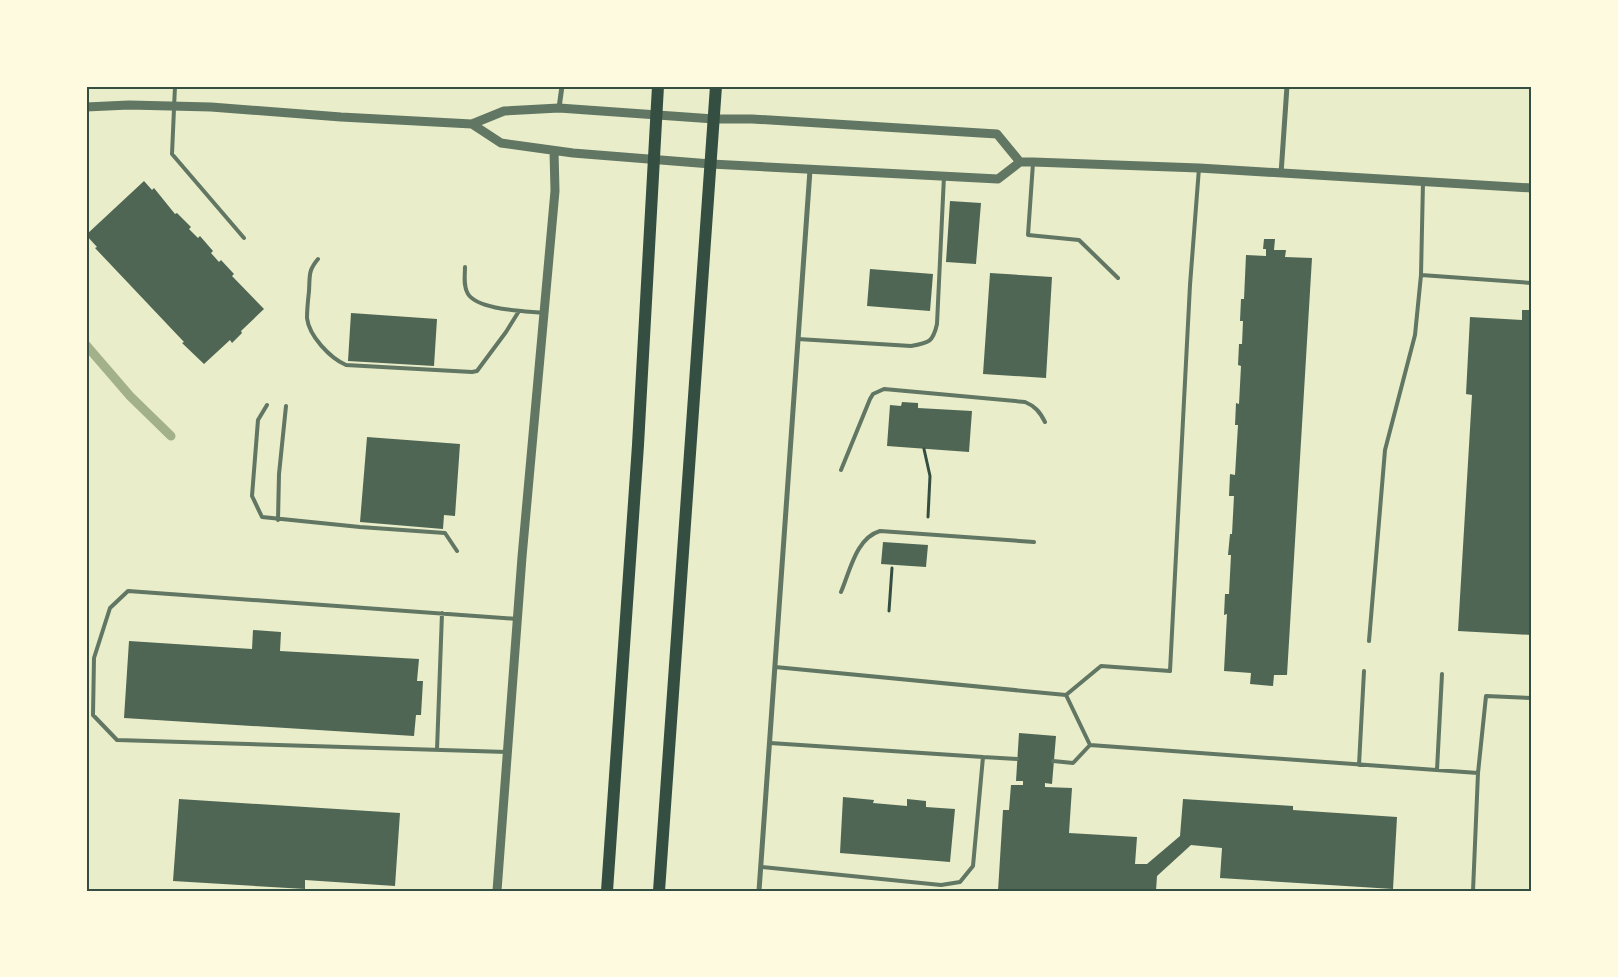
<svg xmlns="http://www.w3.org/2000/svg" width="1618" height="977" viewBox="0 0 1618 977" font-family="'Space Grotesk',sans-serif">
	<rect width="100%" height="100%" fill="#e9edc9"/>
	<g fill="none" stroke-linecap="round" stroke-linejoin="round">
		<!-- stream -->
		<path stroke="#a3b18a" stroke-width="9" d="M86 345 130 396 171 436"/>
	</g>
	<!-- building -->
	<path fill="#4f6655" d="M144 181 152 190 154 188 175 214 177 213 191 227 189 229 198 238 200 236 213 251 211 253 219 262 221 260 234 274 232 276 264 309 241 331 242 333 232 343 230 340 204 364 182 343 184 342 95 248 97 247 86 235Z
		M950 201 981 203 976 264 946 262Z
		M1264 239H1275L1274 250H1286L1285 257 1312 258 1287 675H1274L1273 686 1250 684 1251 673 1224 671 1227 614 1224 615 1225 594H1229L1231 555H1228L1230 534H1232L1234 496H1229L1230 474 1235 475 1238 425H1235L1236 403 1239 404 1241 366 1238 365 1239 344H1242L1243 321H1240L1241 299H1244L1246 255 1266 256V249H1263Z
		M870 269 933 274 930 311 867 306Z
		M990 273 1052 277 1046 378 983 374Z
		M1522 310H1532V635L1458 631 1472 395 1466 394 1470 317 1522 320Z
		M351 313 437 319 434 366 348 361Z
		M902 402 918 403V408L972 411 969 452 887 446 890 405 901 406Z
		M367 437 460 444 455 516 444 515 443 529 360 522Z
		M883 542 928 545 926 567 881 564Z
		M253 630 281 632 280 651 419 659 417 681H423L421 715H416L414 736 124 718 129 641 252 649Z
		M1019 733 1056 736 1052 784 1045 783V787L1072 788 1069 833 1137 837 1135 864H1147L1180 836 1183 799 1293 806V810L1397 817 1393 889 1220 878 1222 848 1191 845 1157 876 1156 891H998L1003 810H1009L1011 785H1023V781H1016Z
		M843 797 874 800 873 803 907 806V799L926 801V807L955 809 950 862 840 853Z
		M179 799 400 813 395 886 305 880V889L173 881Z"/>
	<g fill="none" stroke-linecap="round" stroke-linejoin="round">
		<!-- path -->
		<path stroke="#344e41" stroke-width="3" d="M924 449 930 476 928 517
			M889 611 892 568"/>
		<!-- service -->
		<path stroke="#617663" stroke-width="4" d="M175 86 172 154 244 238
			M1033 163 1028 235 1079 240 1118 278
			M318 259C308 271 310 275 309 291 308 300 307 310 307 318 309 336 330 358 346 365L472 372 477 371 506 332 519 311
			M465 267C465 276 463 286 468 294 478 310 525 311 543 313
			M1421 275 1532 283
			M798 339 911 346C929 343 933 342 937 324L944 176
			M267 405 258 420 252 496 262 517 360 527 445 533 457 551
			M841 470 870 399 873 394 884 389 1025 402C1035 406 1040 412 1045 422
			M278 520 279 474 286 406
			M841 592C850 571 856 538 880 531L1034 542
			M1369 641 1385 450 1415 335 1421 275 1423 182
			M775 667 1066 695 1090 745 1478 773
			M1066 695 1101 666 1170 671 1190 285 1199 168
			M437 750 442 613
			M507 752 117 740 93 715 94 658 110 608 128 591 517 619
			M983 757 1017 759
			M1053 761 1073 763 1090 745
			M1359 765 1364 671
			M1437 770 1442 674
			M761 867 941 885 960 882 973 866 983 757 770 743
			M1473 891 1478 773 1486 696 1532 698"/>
		<!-- minor -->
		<path stroke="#617663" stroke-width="5" d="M559 108 562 86
			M1281 174 1287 86
			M759 891 810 170"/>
		<!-- tertiary -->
		<path stroke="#617663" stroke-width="9" d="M86 107 129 105 211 107 341 117 472 124 504 111 559 108 714 119H752L997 134 1020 162
			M472 124 501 143 573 153 711 164 998 179 1020 162H1033L1199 168 1532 188
			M497 891 522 557 555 191 554 151"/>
		<!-- primary -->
		<path stroke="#344e41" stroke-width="12" d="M607 891 638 445 658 86
			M659 891 716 86"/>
	</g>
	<!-- border -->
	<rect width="1618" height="977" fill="none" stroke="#fefae0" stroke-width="175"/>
	<rect x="88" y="88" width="1442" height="802" fill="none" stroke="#344e41" stroke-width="2"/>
</svg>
